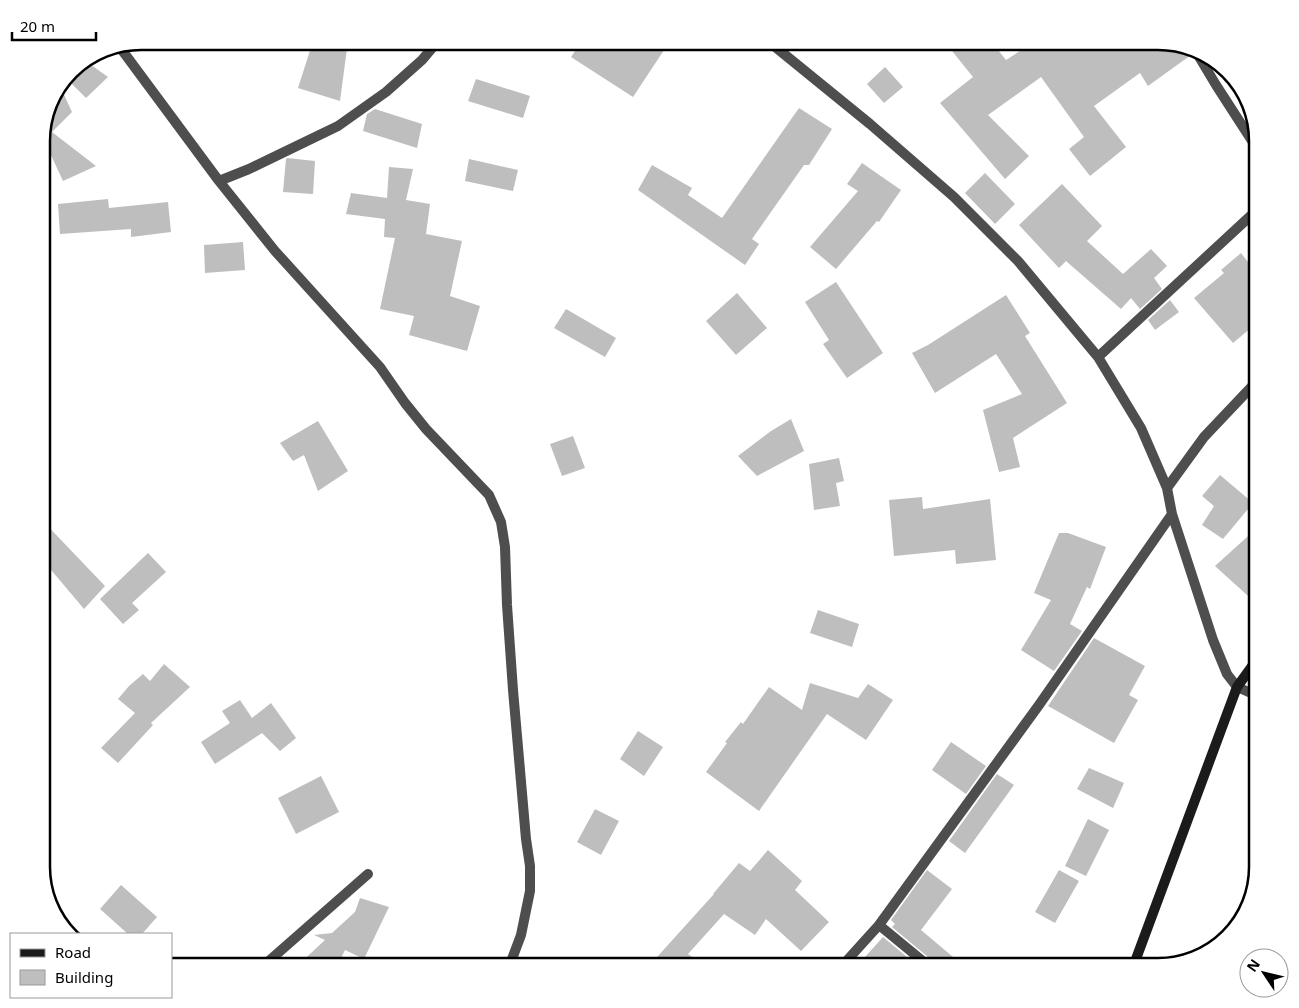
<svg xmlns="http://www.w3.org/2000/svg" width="1299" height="1008" viewBox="0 0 1299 1008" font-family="'Noto Sans',sans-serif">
	<rect width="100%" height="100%" fill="#fff"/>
	<!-- building -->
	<path fill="#bebebe" d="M313 41H348L340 101 298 88Z
		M582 41H670L633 97 571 57Z
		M944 41H991L1006 60 1035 41H1158L1192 53 1191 55 1148 86 1140 73 1094 106 1126 147 1090 176 1069 149 1084 137 1041 77 988 115 1029 156 1005 179 940 103 973 77Z
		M87 62 108 77 86 98 66 78 69 74Z
		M885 67 903 87 884 103 867 84Z
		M476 79 530 96 523 118 468 101Z
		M60 86 72 112 52 132 96 166 63 181 44 140 41 142V134L52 97Z
		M799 108 832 129 809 165H804L752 239 759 244 745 265 638 190 652 165 692 188 688 195 722 218Z
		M375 109 422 124 417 148 363 131 367 114Z
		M287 158 315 161 313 194 283 192 286 159Z
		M469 159 518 170 513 191 465 181Z
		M862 163 901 190 879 222 877 221 836 269 810 247 858 191 847 184Z
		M389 167 413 169 406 200 430 204 426 234 462 241 450 296 480 306 467 351 409 335 414 316 380 309 395 238 384 237 385 219 346 214 351 193 387 198Z
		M985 173 1015 204 995 224 965 193Z
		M1062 184 1102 226 1087 241 1123 274 1151 249 1167 266 1154 278 1162 289 1140 309 1131 298 1121 309 1066 261 1059 268 1019 225Z
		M108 199 109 208 168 202 171 232 131 237V229L60 234 58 204Z
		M243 242 245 270 205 273 204 245Z
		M1241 253 1258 275V322L1233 343 1194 298 1224 273 1221 270Z
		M836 282 883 353 847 378 823 344 829 340 805 302Z
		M737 293 767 328 736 355 706 321Z
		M1006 295 1030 333 1025 336 1067 403 1013 438 1020 467 999 472 983 410 1022 394 996 354 935 393 912 353 928 345Z
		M1170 300 1179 312 1155 330 1148 320Z
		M566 309 616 338 605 357 554 328Z
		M791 419 804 451 757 476 738 456 771 431Z
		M318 421 348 471 318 491 304 455 293 461 280 443Z
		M573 436 585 468 562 476 550 444Z
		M839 458 844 481 836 483 840 506 814 510 809 464Z
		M1220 475 1253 503 1223 539 1202 525 1214 506 1202 496Z
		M922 497 923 509 990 499 996 560 956 564 955 550 894 556 889 500Z
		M41 519 105 586 84 609 41 558Z
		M1258 527V605L1215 566Z
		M1059 533H1068L1106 547 1090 589 1087 587 1070 624 1082 631 1054 671 1021 650 1051 600 1034 593Z
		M148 553 166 572 132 603 139 610 123 624 100 599Z
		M818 610 859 624 852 647 810 633Z
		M1094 638 1145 666 1129 695 1138 700 1114 743 1048 706Z
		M164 664 190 687 151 723 153 725 118 763 101 748 135 713 118 699 129 686 143 674 150 681Z
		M810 683 858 698 868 684 893 700 866 740 827 714 759 811 706 772 727 743 725 742 741 722 743 724 769 687 802 710Z
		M240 700 252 718 271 703 296 738 280 751 262 733 215 764 201 742 230 723 222 711Z
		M638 731 663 747 644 776 620 759Z
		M951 742 986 766 966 794 932 770Z
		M1089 768 1124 783 1113 808 1077 789Z
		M997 774 1014 785 965 853 949 841Z
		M321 776 339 812 296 834 278 798Z
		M595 809 619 821 601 855 577 842Z
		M1088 819 1109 830 1086 876 1065 866Z
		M768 850 802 881 795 890 829 922 801 951 766 919 755 935 724 914 688 954 706 967H648L714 894H713L739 863 750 871Z
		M927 870 952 889 921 930 965 967H937L934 962 892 927 895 924 891 920Z
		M1059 870 1079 881 1055 923 1035 912Z
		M121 885 157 917 142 934H128L100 909Z
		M360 898 389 907 364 959 345 950 337 967H296L325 940 314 935 332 933 355 912Z
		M883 937 919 967H856Z"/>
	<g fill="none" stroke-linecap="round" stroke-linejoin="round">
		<!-- street -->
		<path stroke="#4e4e4e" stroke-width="10" d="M768 41 870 124 954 197 1018 261 1098 357 1141 428 1167 488 1172 514 1213 640 1227 674 1237 687 1258 696
			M119 46 219 181 275 251 380 367 405 403 426 429 489 495 501 522 505 547 507 605 513 690 526 839 530 866V891L521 935 509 967
			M1198 55 1216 85 1258 150
			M219 181 249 169 338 126 386 92 422 60 438 41
			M1098 357 1258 209
			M1167 488 1204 437 1258 380
			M879 925 930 967
			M262 967 368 874
			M841 967 879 925 1039 705 1172 514"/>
		<!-- secondary -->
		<path stroke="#1b1b1b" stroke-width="10" d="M1133 967 1237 687 1258 658"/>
	</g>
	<!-- crop -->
	<path d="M0 0H1299V1008H0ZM141 50H1158A91 91 0 0 1 1249 141V867A91 91 0 0 1 1158 958H141A91 91 0 0 1 50 867V141A91 91 0 0 1 141 50Z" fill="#fff" fill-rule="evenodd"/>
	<path fill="none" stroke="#000" stroke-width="2.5" d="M141 50H1158A91 91 0 0 1 1249 141V867A91 91 0 0 1 1158 958H141A91 91 0 0 1 50 867V141A91 91 0 0 1 141 50Z"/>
	<!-- legend -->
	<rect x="10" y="933" width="162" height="65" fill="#ffffff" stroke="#999999"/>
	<rect x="20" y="949" width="25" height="8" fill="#1b1b1b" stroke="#999999"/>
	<text x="55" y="958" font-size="15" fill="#000000">Road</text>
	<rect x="20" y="970" width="25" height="15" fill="#bebebe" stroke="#999999"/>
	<text x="55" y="983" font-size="15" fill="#000000">Building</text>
	<!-- north arrow -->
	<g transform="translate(1264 973) rotate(305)"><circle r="24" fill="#ffffff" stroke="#999999"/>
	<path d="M0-4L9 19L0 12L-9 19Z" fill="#000000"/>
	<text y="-8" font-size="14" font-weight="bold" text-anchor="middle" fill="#000000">N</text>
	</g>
	<!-- scale -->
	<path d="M12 32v8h84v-8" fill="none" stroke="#000000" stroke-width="2.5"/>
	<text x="20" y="32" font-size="15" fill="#000000" stroke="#ffffff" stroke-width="4" paint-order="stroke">20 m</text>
</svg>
